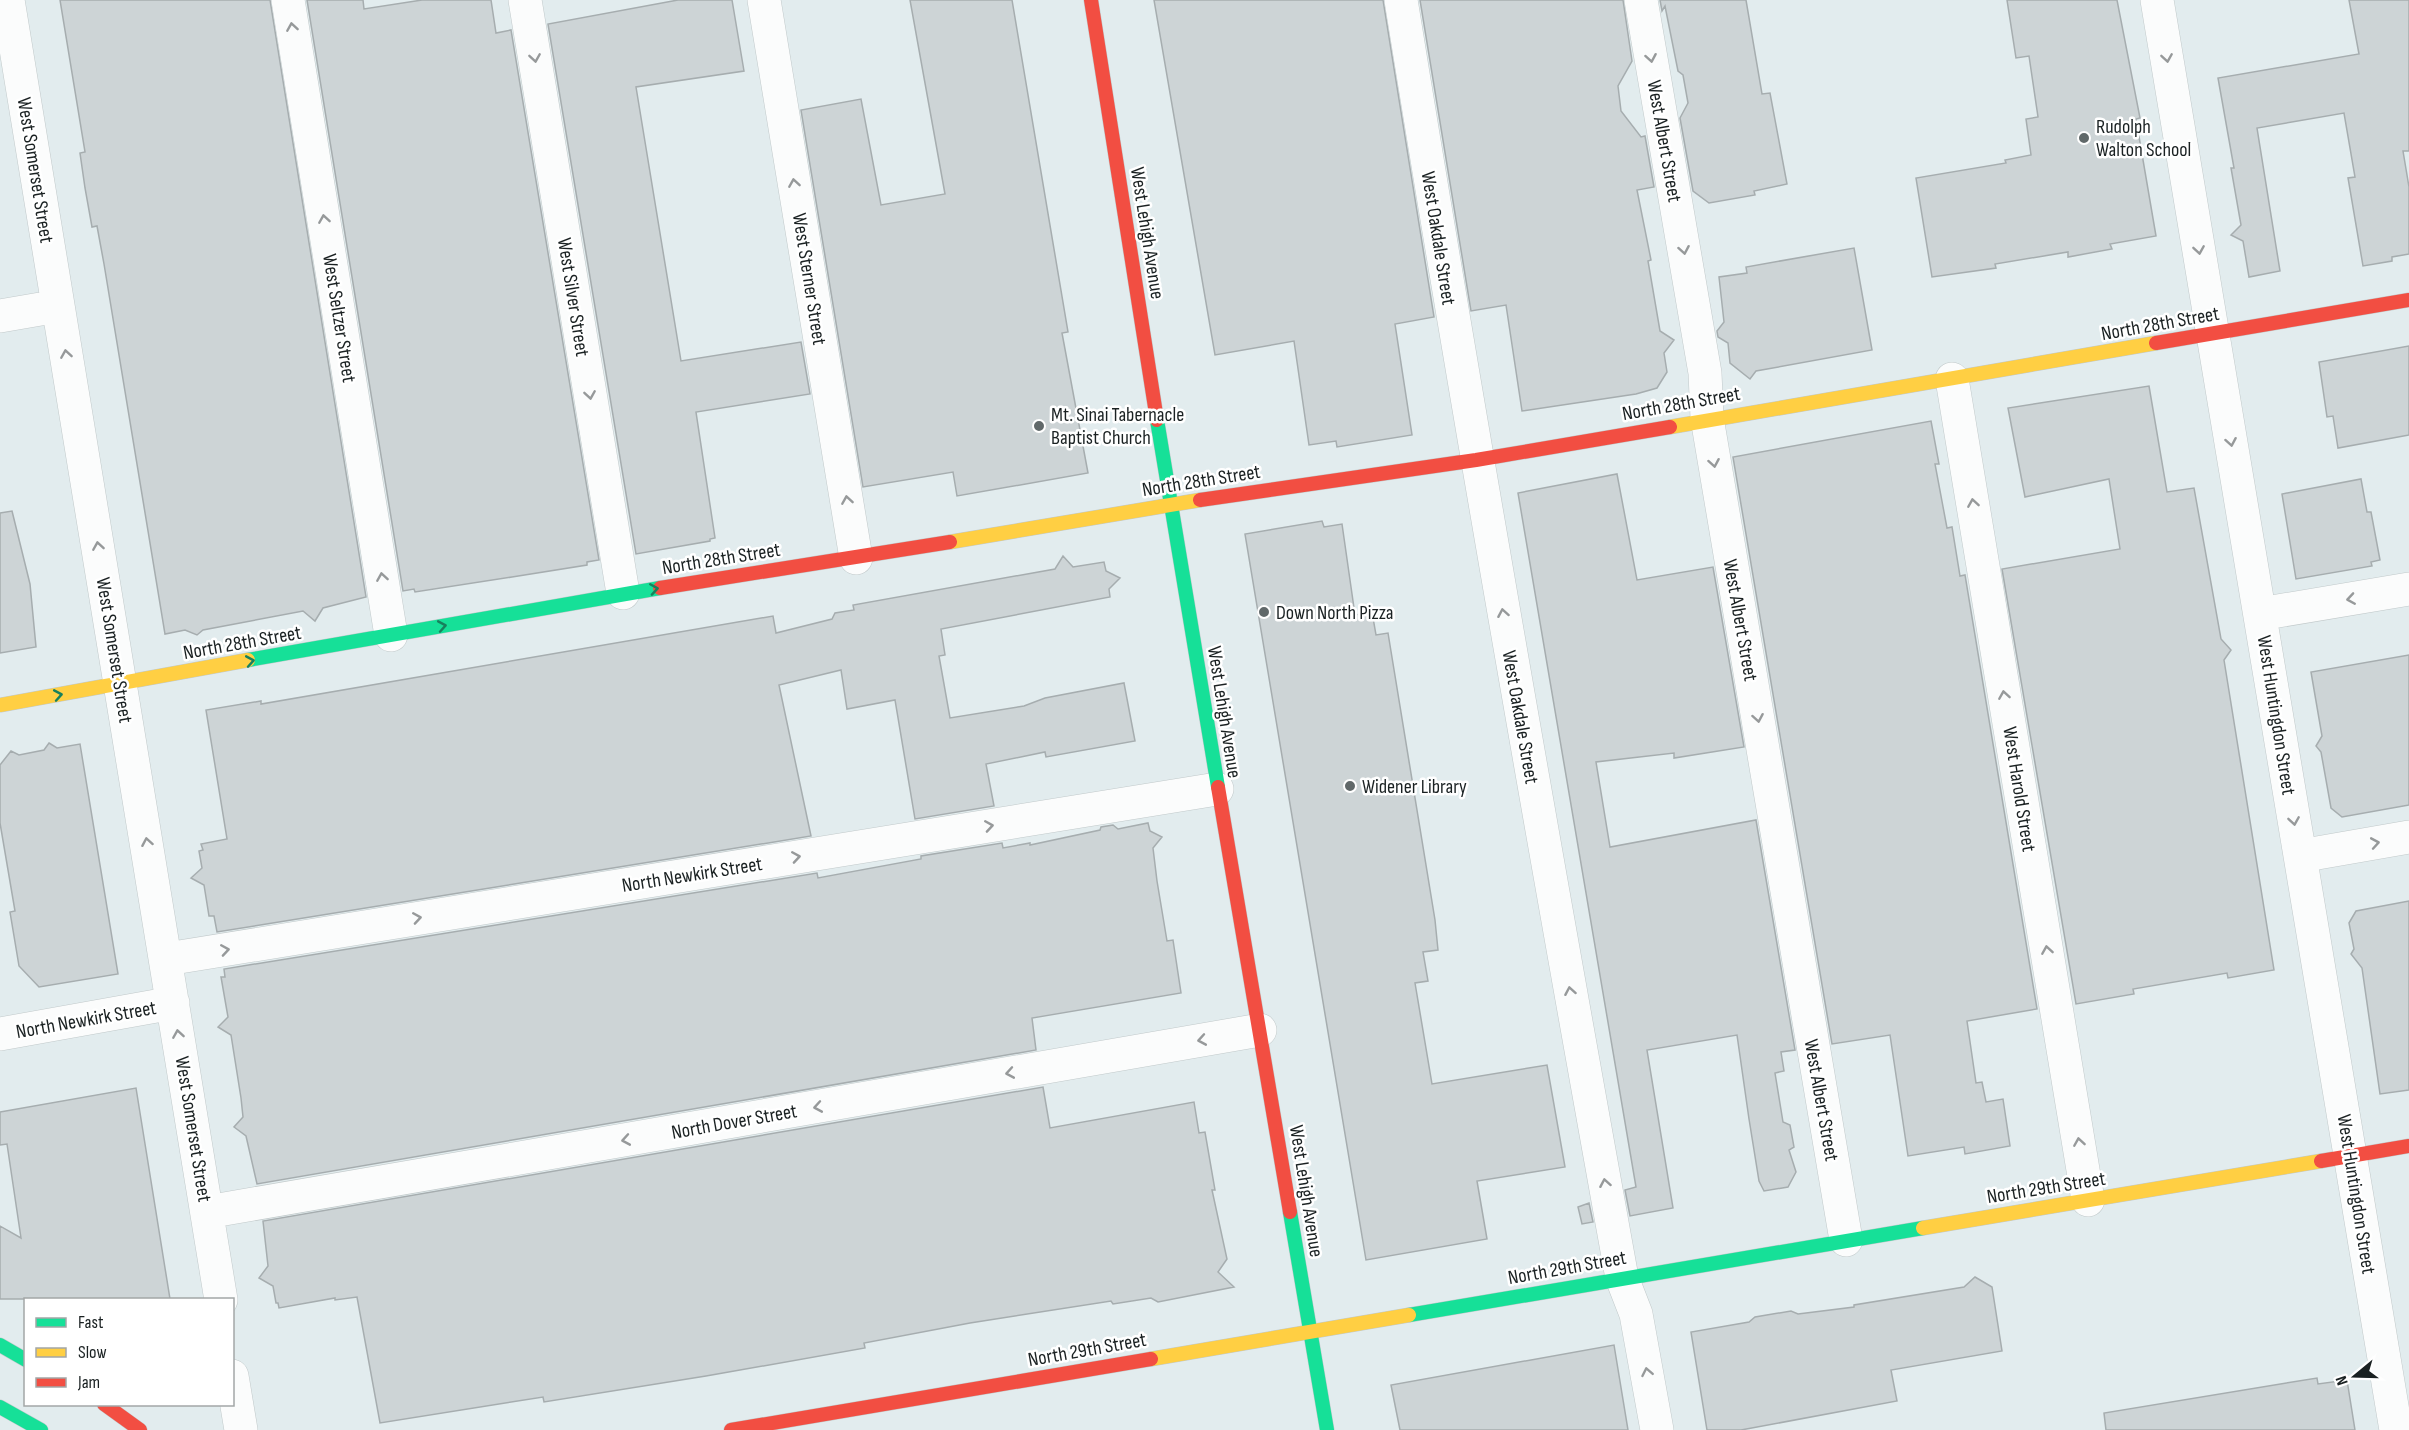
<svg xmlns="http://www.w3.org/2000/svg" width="2409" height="1430" viewBox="0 0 2409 1430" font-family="'Sofia Sans Condensed',sans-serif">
	<rect width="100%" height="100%" fill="#e2ecee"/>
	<!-- building -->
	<path fill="#cdd4d6" stroke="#a6adaf" stroke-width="1.5" d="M60 0H270L366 597 323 608 315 621 303 611 203 630 197 635 185 630 165 634 104 264 97 226 92 227 85 188 80 153 85 152Z
		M307 0H363L364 9 422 0H491L496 33 511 30 599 560 587 562V565L512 577 415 592 414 589 403 591Z
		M678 0H732L744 71 636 87 681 361 801 342 810 394 696 412 715 538 710 539V541L636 554 548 24Z
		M910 0H1012L1068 332 1062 333 1088 473 957 496 953 472 863 487 801 110 861 99 881 205 945 194Z
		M1154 0H1383L1434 317 1395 324 1412 435 1337 447 1336 441 1309 445 1294 341 1215 355Z
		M1420 0H1623L1632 61 1618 86 1621 111 1641 137 1645 136 1654 187 1637 190 1651 260 1648 261 1660 331 1674 340 1664 353 1667 372 1657 388 1636 394 1522 411 1506 305 1471 311Z
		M1660 0H1746L1762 94 1770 93 1787 184 1754 191 1755 195 1709 203 1693 191 1680 118 1688 103 1683 75 1678 71 1665 6 1662 11Z
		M2007 0H2117L2140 118 2136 119 2156 236 2110 244 2112 249 2068 257V252L1995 264 1996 268 1932 277 1916 178 2006 163 2005 160 2031 155 2026 119 2038 117 2029 56 2016 58Z
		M2349 0H2409V151H2403L2409 187V254L2392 257V261L2363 266 2348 178 2355 177 2344 113 2257 128 2280 271 2249 277 2243 241 2231 235 2241 225 2231 168H2234L2218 78 2359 54Z
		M1854 248 1872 350 1756 371 1750 379 1730 363 1728 343 1718 337 1717 331 1724 322 1719 277 1747 273 1746 267Z
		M2409 346V435L2338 448 2333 416 2327 417 2319 362Z
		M2149 386 2167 492 2194 488 2221 639 2231 650 2224 660 2274 970 2228 978 2227 973 2133 989 2134 994 2076 1004 2002 569 2120 549 2109 479 2025 497 2008 408Z
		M1931 421 1939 464H1935L1947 528 1952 527 1960 576 1965 575 2037 1009 1967 1021 1976 1083 1982 1082 1986 1102 2003 1099 2010 1146 1965 1154 1964 1147 1908 1156 1890 1035 1832 1044 1733 457Z
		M1617 474 1637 580 1713 567 1744 747 1674 758V753L1596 762 1610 847 1756 820 1795 1050 1781 1052 1784 1071 1775 1073 1783 1122 1790 1125 1794 1147 1789 1150 1796 1172 1788 1187 1764 1191 1759 1181 1749 1119 1737 1035 1647 1050 1673 1208 1630 1216 1625 1190 1636 1187 1518 493Z
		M2361 479 2367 512H2371L2380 560 2371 562 2372 566 2296 579 2282 494Z
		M12 511 30 584 36 647 0 653V513Z
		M1322 521 1324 527 1342 524 1355 615 1372 612 1376 635 1388 633 1435 920 1438 950 1423 952 1428 981 1415 983 1432 1084 1547 1065 1565 1167 1477 1181 1487 1239 1366 1260 1245 534Z
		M1063 556 1073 567 1104 562 1106 571 1120 578 1109 589 1110 597 941 629 945 655 939 656 950 718 1024 706 1045 698 1124 683 1135 741 1046 757 1045 752 986 764 994 806 915 819 895 700 847 709 841 670 779 685 811 836 217 932 214 916H209L204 885 191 878 202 868 199 851 203 850 201 844 227 839 206 710 261 701V704L773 616 776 633 832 619 835 613 854 610 853 605 1055 569Z
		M2409 655V805L2342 817 2331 808 2321 752 2316 746 2322 736 2311 672Z
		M49 743 57 748 80 744 118 974 39 987 19 966 10 912 15 911 0 823V765L11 751 19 755 44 750Z
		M1148 823 1150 831 1162 837 1153 848 1157 881 1167 941 1173 940 1181 993 1032 1018 1036 1050 257 1184 246 1136 234 1127 243 1117 241 1098 231 1035 218 1027 228 1017 221 977H225L224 969 817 873 818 878 921 859V856L1002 843 1003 848 1030 843V845L1100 830 1101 827 1113 825 1118 829Z
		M2409 901V1090L2380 1094 2362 968 2351 954 2354 949 2349 923 2356 911Z
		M1043 1087 1050 1128 1194 1102 1199 1133 1205 1132 1215 1190H1212L1227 1259 1218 1272 1234 1287 1158 1302 1151 1298 1113 1304 1111 1301 970 1323 864 1343 865 1348 706 1376 544 1402 543 1397 380 1423 357 1297 335 1300V1298L279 1308 278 1303H276L273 1286 259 1278 268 1266 263 1221Z
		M136 1088 170 1299H0V1226L21 1238 7 1144 0 1145V1112Z
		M1589 1203 1593 1222 1582 1224 1578 1207Z
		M1975 1277 1992 1287 2002 1351 1891 1370 1897 1401 1741 1430H1707L1691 1332 1749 1322 1755 1317 1791 1311 1798 1314 1854 1307V1305L1964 1287Z
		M1614 1345 1628 1430H1400L1391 1385Z
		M2317 1378 2318 1384 2347 1380 2355 1430H2106L2104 1413Z"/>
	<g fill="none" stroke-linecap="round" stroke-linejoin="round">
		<!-- street casing -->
		<g stroke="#c1c9ca" stroke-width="34">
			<path id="street" d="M8 0 221 1300
				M288 0 391 635
				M525 0 623 593
				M764 0 856 558
				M1401 0C1470 427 1545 852 1622 1278L1636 1314 1657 1430
				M1641 0 1705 373 1707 418 1846 1240
				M2157 0 2396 1430
				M0 316 58 306
				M1952 379 2088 1200
				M2260 614 2409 589
				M2300 856 2409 837
				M167 959 1217 789
				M0 1034 173 1003
				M207 1212 1260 1030
				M232 1376 241 1430"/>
		</g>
		<!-- fast casing -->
		<g stroke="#c1c9ca" stroke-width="15">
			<path id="fast" d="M1157 420 1218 787
				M248 660 660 588
				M1290 1212 1327 1430
				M1409 1315 1923 1228
				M0 1345 26 1360
				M0 1407 41 1430"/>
		</g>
		<!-- slow casing -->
		<g stroke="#c1c9ca" stroke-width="15">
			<path id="slow" d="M1670 427 2156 343
				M950 542 1200 500
				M0 705 248 660
				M1923 1228 2321 1161
				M1151 1359 1409 1315"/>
		</g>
		<!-- jam casing -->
		<g stroke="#c1c9ca" stroke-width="15">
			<path id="jam" d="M1091 0 1157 420
				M2156 343 2409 300
				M1200 500 1476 460 1670 427
				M660 588 950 542
				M1218 787 1290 1212
				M2321 1161 2409 1146
				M104 1404 140 1430
				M731 1430 1151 1359"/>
		</g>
		<!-- street -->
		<use href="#street" stroke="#fbfcfc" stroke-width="33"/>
		<!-- fast -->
		<use href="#fast" stroke="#16e098" stroke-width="14"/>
		<!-- slow -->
		<use href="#slow" stroke="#ffcf43" stroke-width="14"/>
		<!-- jam -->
		<use href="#jam" stroke="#f24e42" stroke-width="14"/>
	</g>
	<!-- one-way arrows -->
	<defs><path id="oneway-chevron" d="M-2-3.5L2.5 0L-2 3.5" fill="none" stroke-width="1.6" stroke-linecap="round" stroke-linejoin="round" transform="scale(1.5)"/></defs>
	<g stroke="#96999a">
		<use href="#oneway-chevron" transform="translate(292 27) rotate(-99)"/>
		<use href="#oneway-chevron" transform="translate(535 58) rotate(81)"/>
		<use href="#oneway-chevron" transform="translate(1651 58) rotate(80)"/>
		<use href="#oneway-chevron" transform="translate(2167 58) rotate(81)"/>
		<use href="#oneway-chevron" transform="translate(794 183) rotate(-99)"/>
		<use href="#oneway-chevron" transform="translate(324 219) rotate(-99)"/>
		<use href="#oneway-chevron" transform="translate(1684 250) rotate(80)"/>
		<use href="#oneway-chevron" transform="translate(2199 250) rotate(81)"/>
		<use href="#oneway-chevron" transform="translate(66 354) rotate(-99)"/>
		<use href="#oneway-chevron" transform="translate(590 395) rotate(81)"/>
		<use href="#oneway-chevron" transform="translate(2231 442) rotate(80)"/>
		<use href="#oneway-chevron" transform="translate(1714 463) rotate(80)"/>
		<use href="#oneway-chevron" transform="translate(847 500) rotate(-99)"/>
		<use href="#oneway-chevron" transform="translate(1973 503) rotate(-99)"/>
		<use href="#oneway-chevron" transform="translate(98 546) rotate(-99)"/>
		<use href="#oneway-chevron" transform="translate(382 577) rotate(-99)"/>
		<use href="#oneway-chevron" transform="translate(2351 599) rotate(171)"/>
		<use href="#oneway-chevron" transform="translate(1503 613) rotate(-100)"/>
		<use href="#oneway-chevron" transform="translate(2004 695) rotate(-99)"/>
		<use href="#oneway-chevron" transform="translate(1758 718) rotate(80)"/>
		<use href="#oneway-chevron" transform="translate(2294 821) rotate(81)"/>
		<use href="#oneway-chevron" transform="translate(989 826) rotate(-9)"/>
		<use href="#oneway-chevron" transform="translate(147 842) rotate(-100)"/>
		<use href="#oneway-chevron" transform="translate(2375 843) rotate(-10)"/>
		<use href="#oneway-chevron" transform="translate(796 857) rotate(-9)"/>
		<use href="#oneway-chevron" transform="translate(417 918) rotate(-9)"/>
		<use href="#oneway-chevron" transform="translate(225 950) rotate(-9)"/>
		<use href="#oneway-chevron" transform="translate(2047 950) rotate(-99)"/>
		<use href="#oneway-chevron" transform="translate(1570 991) rotate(-100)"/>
		<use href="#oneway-chevron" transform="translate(178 1034) rotate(-99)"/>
		<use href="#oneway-chevron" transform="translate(1202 1040) rotate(170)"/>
		<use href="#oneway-chevron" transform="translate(1010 1073) rotate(170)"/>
		<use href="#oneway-chevron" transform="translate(818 1107) rotate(170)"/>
		<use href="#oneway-chevron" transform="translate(626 1140) rotate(170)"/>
		<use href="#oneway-chevron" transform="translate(2079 1142) rotate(-99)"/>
		<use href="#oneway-chevron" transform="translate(1605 1183) rotate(-100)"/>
		<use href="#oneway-chevron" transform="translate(1647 1372) rotate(-101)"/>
	</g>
	<g stroke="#18805d">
		<use href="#oneway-chevron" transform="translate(654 589) rotate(-9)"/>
		<use href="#oneway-chevron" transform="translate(442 626) rotate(-10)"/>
		<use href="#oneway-chevron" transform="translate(250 661) rotate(-10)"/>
		<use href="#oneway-chevron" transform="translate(58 695) rotate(-10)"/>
	</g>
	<!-- markers -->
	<g fill="#606869" stroke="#fff" stroke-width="2">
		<circle cx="2084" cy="138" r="6"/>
		<circle cx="1039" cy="426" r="6"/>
		<circle cx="1264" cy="612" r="6"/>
		<circle cx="1350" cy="786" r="6"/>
	</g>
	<g text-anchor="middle" stroke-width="5" stroke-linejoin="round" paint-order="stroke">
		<!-- poi labels -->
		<g font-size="20" fill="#1a2122" stroke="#fff" text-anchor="start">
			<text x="2096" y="133">Rudolph<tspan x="2096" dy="23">Walton School</tspan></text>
			<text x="1051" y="421">Mt. Sinai Tabernacle<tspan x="1051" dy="23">Baptist Church</tspan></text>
			<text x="1276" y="619">Down North Pizza</text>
			<text x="1362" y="793">Widener Library</text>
		</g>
		<!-- street labels -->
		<g font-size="20" fill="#1a2122" stroke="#fff">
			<text transform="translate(1665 141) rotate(80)" y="7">West Albert Street</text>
			<text transform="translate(36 170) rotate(81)" y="7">West Somerset Street</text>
			<text transform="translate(1148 233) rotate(81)" y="7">West Lehigh Avenue</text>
			<text transform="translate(1439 238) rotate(81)" y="7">West Oakdale Street</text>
			<text transform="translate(810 279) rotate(81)" y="7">West Sterner Street</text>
			<text transform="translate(574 297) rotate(81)" y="7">West Silver Street</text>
			<text transform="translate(340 318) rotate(81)" y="7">West Seltzer Street</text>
			<text transform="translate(2160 323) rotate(-10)" y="7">North 28th Street</text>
			<text transform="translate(1681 403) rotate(-10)" y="7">North 28th Street</text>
			<text transform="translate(1201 480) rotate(-9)" y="7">North 28th Street</text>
			<text transform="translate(721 558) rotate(-9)" y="7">North 28th Street</text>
			<text transform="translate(1741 620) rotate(80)" y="7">West Albert Street</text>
			<text transform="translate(242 642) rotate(-10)" y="7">North 28th Street</text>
			<text transform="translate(115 650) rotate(81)" y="7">West Somerset Street</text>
			<text transform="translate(1225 712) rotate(81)" y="7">West Lehigh Avenue</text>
			<text transform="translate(2277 715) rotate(81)" y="7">West Huntingdon Street</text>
			<text transform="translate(1521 717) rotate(80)" y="7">West Oakdale Street</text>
			<text transform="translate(2020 789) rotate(81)" y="7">West Harold Street</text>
			<text transform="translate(692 874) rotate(-9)" y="7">North Newkirk Street</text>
			<text transform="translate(86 1019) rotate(-10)" y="7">North Newkirk Street</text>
			<text transform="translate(1822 1100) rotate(80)" y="7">West Albert Street</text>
			<text transform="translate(734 1121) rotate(-10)" y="7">North Dover Street</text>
			<text transform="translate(194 1129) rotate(81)" y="7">West Somerset Street</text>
			<text transform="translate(2046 1187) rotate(-9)" y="7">North 29th Street</text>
			<text transform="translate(1307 1191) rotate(81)" y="7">West Lehigh Avenue</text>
			<text transform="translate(2357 1194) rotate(81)" y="7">West Huntingdon Street</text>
			<text transform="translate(1567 1267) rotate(-10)" y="7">North 29th Street</text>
			<text transform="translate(1087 1349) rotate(-10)" y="7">North 29th Street</text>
		</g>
	</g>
	<!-- legend -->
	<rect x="24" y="1298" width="210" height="108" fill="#ffffff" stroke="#a3a6a7" stroke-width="1.5"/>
	<rect x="36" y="1318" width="30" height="9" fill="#16e098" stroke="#a3a6a7" stroke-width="1.5"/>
	<text x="78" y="1328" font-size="18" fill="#1a2122">Fast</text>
	<rect x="36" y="1348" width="30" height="9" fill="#ffcf43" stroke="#a3a6a7" stroke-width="1.5"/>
	<text x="78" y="1358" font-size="18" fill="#1a2122">Slow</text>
	<rect x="36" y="1378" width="30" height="9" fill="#f24e42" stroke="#a3a6a7" stroke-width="1.5"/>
	<text x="78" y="1388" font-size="18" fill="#1a2122">Jam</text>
	<!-- north arrow -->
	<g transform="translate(2355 1376) rotate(251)" stroke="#ffffff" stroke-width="4.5" paint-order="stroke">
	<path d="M0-4.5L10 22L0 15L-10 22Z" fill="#1a2122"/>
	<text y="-9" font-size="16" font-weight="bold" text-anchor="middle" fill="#1a2122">N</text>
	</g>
</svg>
